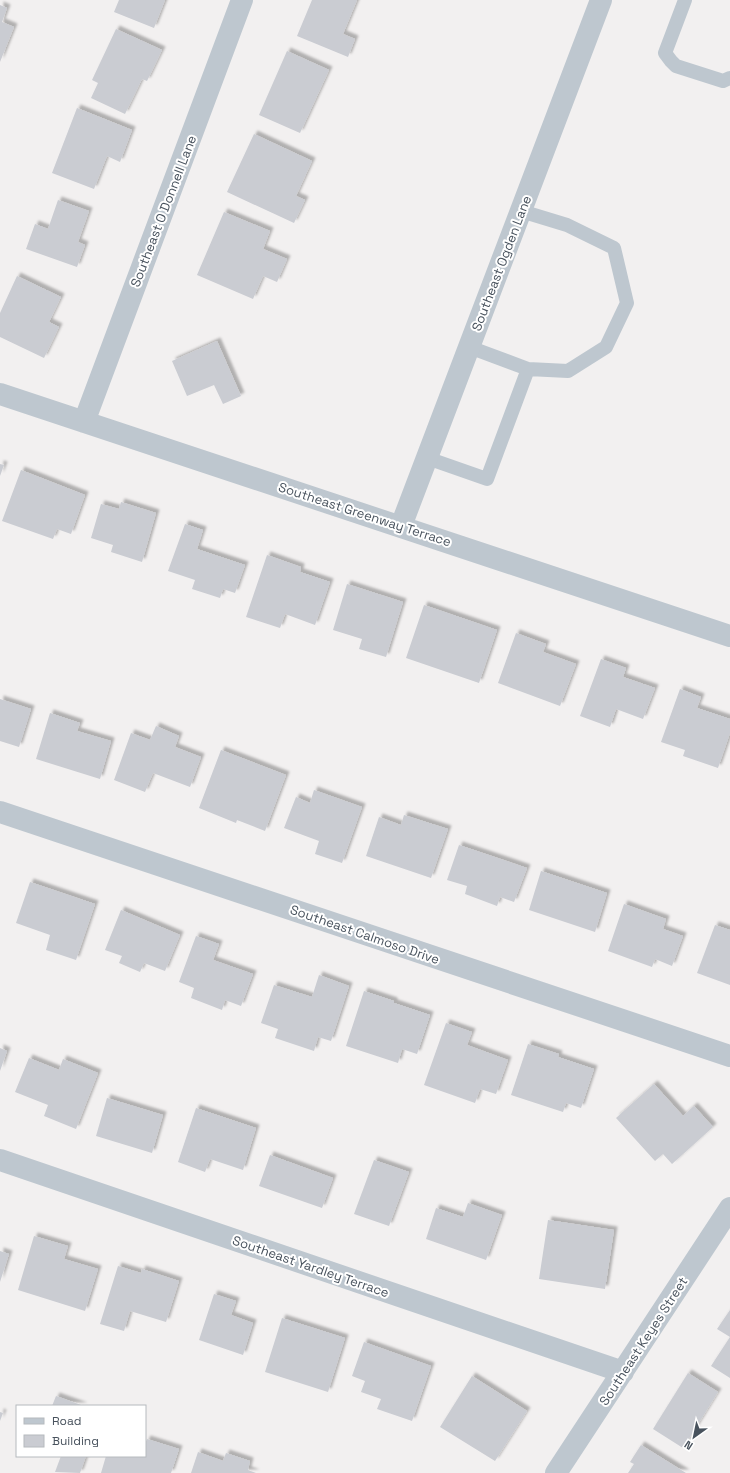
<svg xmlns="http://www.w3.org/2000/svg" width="730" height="1473" viewBox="0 0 730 1473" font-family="'Space Grotesk',sans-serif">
	<defs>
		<filter id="shadow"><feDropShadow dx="3.5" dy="-3.5" stdDeviation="1" flood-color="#0004"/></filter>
	</defs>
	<rect width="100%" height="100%" fill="#f2f0f0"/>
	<!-- building -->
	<path fill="#caccd2" filter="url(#shadow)" d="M119 0H165L154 28 114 12Z
		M312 0H357L343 34 355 39 348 57 297 36Z
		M0 5 7 8 2 22 14 27 0 62Z
		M116 29 162 50 147 81 142 79 125 114 91 98 98 83 92 80Z
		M287 51 329 70 300 133 259 115Z
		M77 108 132 130 120 162 107 156 94 189 52 173Z
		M254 134 312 161 296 196 305 200 294 223 227 192Z
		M58 200 89 211 78 242 85 245 77 267 26 249 35 224 48 229Z
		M224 212 270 231 263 249 287 259 277 282 263 276 253 299 197 275Z
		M17 276 61 297 49 322 59 327 44 358 0 337V313Z
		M217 341 241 396 223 404 214 385 187 396 172 361Z
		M0 464 4 465 0 476Z
		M21 470 85 495 71 534 57 529 53 539 2 521Z
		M121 502 156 513 142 562 111 552 113 545 91 538 101 504 119 509Z
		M185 524 203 530 197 549 245 565 235 593 223 589 220 598 192 589 195 580 168 571Z
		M267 555 301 567 300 572 330 582 315 625 285 614 280 628 246 617Z
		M347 584 403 602 386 657 359 649 362 639 333 630Z
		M424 605 497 630 479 683 406 658Z
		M516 633 546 644 543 652 576 664 560 706 498 683Z
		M601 659 626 668 623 677 655 688 643 719 616 709 610 727 580 716Z
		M680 689 701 697 697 708 730 719V733L718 768 683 756 685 750 661 742Z
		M0 699 31 709 19 747 0 741Z
		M50 713 80 723 77 731 111 741 100 779 36 759Z
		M156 726 179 736 175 747 201 757 190 787 153 773 145 792 114 780 131 733 150 740Z
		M221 750 286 775 265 831 237 820 236 823 199 808Z
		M314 790 362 807 342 863 315 854 319 841 284 828 296 797 310 803Z
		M404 815 448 829 431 878 366 856 379 817 401 825Z
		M459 845 527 868 514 902 500 897 497 906 465 894 467 886 447 880Z
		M541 871 607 893 595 932 529 910Z
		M30 882 95 904 76 960 46 950 50 935 16 923Z
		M624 904 666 919 663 929 683 936 672 966 655 959 652 967 608 951Z
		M121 910 180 935 165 971 144 963 140 972 119 963 122 956 105 950Z
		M715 925 730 930V985L697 973Z
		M196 936 219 944 213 960 253 974 241 1006 225 1000 222 1010 191 998 194 988 179 982Z
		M319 975 349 986 331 1041 318 1037 314 1051 275 1038 278 1029 261 1023 274 985 312 997Z
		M364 991 394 1001V1003L430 1015 417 1054 402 1049 398 1063 346 1046Z
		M446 1023 472 1032 467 1045 508 1060 496 1094 480 1089 475 1103 424 1085Z
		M528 1044 559 1054 558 1057 594 1069 581 1108 566 1103 563 1112 511 1095Z
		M0 1048 7 1051 0 1071Z
		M29 1058 59 1070 63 1059 98 1073 76 1129 44 1116 48 1105 15 1092Z
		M654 1084 683 1116 694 1106 713 1127 672 1164 663 1154 655 1161 616 1118Z
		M107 1098 163 1115 152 1153 96 1136Z
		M196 1108 256 1128 243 1170 210 1159 205 1172 178 1162Z
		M270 1155 333 1178 322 1208 259 1186Z
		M374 1160 409 1172 389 1226 354 1214Z
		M468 1203 502 1215 486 1260 426 1239 436 1208 463 1217Z
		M548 1220 614 1230 605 1289 539 1279Z
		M34 1236 68 1246 64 1259 98 1269 85 1311 18 1290Z
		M0 1251 9 1254 0 1282Z
		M118 1266 141 1273 142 1269 179 1281 166 1322 130 1311 124 1331 100 1324Z
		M214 1294 236 1301 231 1315 253 1323 243 1355 199 1340Z
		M730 1310V1337L717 1329Z
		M282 1318 345 1338 328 1392 265 1372Z
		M730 1337V1378L711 1366Z
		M364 1342 431 1366 412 1421 377 1409 381 1399 361 1392 365 1381 352 1376Z
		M688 1373 718 1392 683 1448 653 1429Z
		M472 1376 527 1411 495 1461 440 1427Z
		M56 1396 84 1406H52Z
		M0 1412 3 1413 0 1421Z
		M147 1439 179 1449 171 1473H101L106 1456H145V1444Z
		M641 1445 686 1473H628L634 1464 630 1462Z
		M198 1452 223 1461 226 1453 250 1461 248 1470 256 1473H191Z
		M61 1456H86L80 1473 55 1472Z"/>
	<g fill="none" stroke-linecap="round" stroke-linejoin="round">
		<!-- service -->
		<path stroke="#bec7cf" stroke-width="14" d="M685 0 665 53 671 61 676 66 723 81 730 78
			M469 347 528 369 568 371 606 347 627 303 614 248 567 225 521 211
			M427 458 487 479 528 369"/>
		<!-- minor -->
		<path stroke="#bec7cf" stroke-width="22" d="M0 394 730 636
			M84 422 242 0
			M401 526 601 0
			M0 812 730 1056
			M0 1160 623 1372
			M556 1473 730 1208"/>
	</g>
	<g text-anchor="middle" stroke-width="4" stroke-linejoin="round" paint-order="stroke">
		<!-- street labels -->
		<g font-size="13" fill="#48525d" stroke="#fff">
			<text transform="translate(163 211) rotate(-69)" y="5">Southeast O Donnell Lane</text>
			<text transform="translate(501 263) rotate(-69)" y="5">Southeast Ogden Lane</text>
			<text transform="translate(365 514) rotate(18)" y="5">Southeast Greenway Terrace</text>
			<text transform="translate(365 934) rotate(19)" y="5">Southeast Calmoso Drive</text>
			<text transform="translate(311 1266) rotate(19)" y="5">Southeast Yardley Terrace</text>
			<text transform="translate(643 1341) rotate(-57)" y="5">Southeast Keyes Street</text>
		</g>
	</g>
	<!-- legend -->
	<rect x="16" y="1405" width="130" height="52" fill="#ffffff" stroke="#b6babe"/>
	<rect x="24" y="1418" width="20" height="6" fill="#bec7cf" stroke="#b6babe"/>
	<text x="52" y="1425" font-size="12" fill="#48525d">Road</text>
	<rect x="24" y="1435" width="20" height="12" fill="#caccd2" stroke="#b6babe"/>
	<text x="52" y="1445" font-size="12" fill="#48525d">Building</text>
	<!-- north arrow -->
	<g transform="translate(694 1437) rotate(213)" stroke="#ffffff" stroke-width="3" paint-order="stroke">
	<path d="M0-3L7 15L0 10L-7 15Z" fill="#48525d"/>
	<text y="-6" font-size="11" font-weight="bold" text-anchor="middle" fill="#48525d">N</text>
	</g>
</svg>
